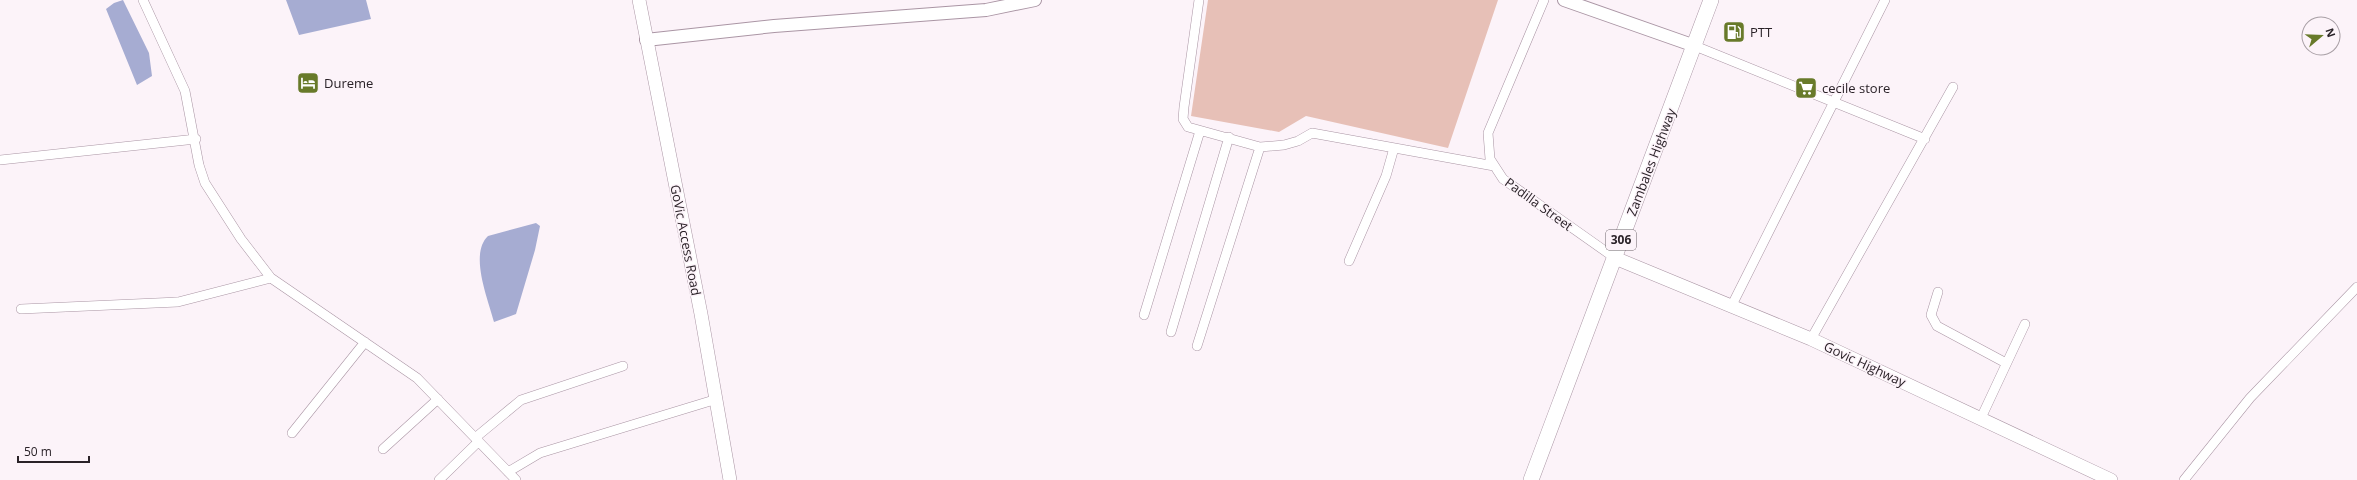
<svg xmlns="http://www.w3.org/2000/svg" width="2357" height="480" viewBox="0 0 2357 480" font-family="'Open Sans',sans-serif">
	<rect width="100%" height="100%" fill="#fcf3f9"/>
	<!-- green -->
	<path fill="#e7c0b7" d="M1208 0H1498L1448 148 1306 116 1279 132 1191 116Z"/>
	<!-- water -->
	<path fill="#a6acd2" d="M123 0 149 53 152 76 137 85 106 9 114 3Z
		M286 0H366L371 19 299 35Z
		M536 223 540 226 535 250 516 314 494 322C488 299 469 254 488 236Z"/>
	<g fill="none" stroke-linecap="round" stroke-linejoin="round">
		<!-- minor casing -->
		<g stroke="#aa95a4" stroke-width="10">
			<path id="minor" d="M143 0 185 91 199 165 205 183 241 239 271 278 417 378 516 480
				M1199 0 1184 107 1183 119 1188 127 1260 147 1284 145 1298 141 1312 133 1494 166
				M1544 0 1488 133 1490 159 1503 179 1615 258
				M1695 46 1925 139
				M0 160 196 139
				M1349 261 1386 176 1394 148
				M1938 292 1931 315 1937 326 2006 363
				M1732 305 1885 0
				M21 309 178 302 271 278
				M1144 315 1200 131
				M1171 332 1229 137
				M1811 339 1953 87
				M1197 346 1260 147
				M1981 418 2025 324
				M292 433 365 342
				M475 438 521 400 623 366
				M383 449 438 399
				M508 472 540 453 717 399
				M439 480 478 442
				M2184 480 2250 398 2357 287"/>
		</g>
		<!-- tertiary casing -->
		<g stroke="#aa95a4" stroke-width="14">
			<path id="tertiary" d="M1564 0 1695 46
				M646 40 774 26 986 10 1035 0"/>
		</g>
		<!-- secondary casing -->
		<g stroke="#aa95a4" stroke-width="14">
			<path id="secondary" d="M639 0 701 314 730 480
				M1615 258 1811 339 2111 480"/>
		</g>
		<!-- primary casing -->
		<g stroke="#aa95a4" stroke-width="16">
			<path id="primary" d="M1531 480 1711 0"/>
		</g>
		<!-- minor -->
		<use href="#minor" stroke="#fff" stroke-width="9"/>
		<!-- tertiary -->
		<use href="#tertiary" stroke="#fff" stroke-width="12"/>
		<!-- secondary -->
		<use href="#secondary" stroke="#fff" stroke-width="13"/>
		<!-- primary -->
		<use href="#primary" stroke="#fff" stroke-width="15"/>
	</g>
	<!-- icons -->
	<defs>
		<g id="fuel-square" transform="scale(1.15)"><rect x="-9" y="-9" width="18" height="18" rx="4" fill="#687a2a" stroke="#fcf3f9"/><path d="M-5.5-6h7V0h2V4h1.3V-2.5L3-4.5l.8-.8L6-3V5H2.5V1h-1V6h-7ZM-4.2-4.7v3.2H.2V-4.7Z" fill="#fff"/></g>
		<g id="hotel-square" transform="scale(1.15)"><rect x="-9" y="-9" width="18" height="18" rx="4" fill="#687a2a" stroke="#fcf3f9"/><path d="M-6-4.5h1.5V1H6V5H4.5V3h-9V5H-6ZM-4 0a1.8 1.8 0 1 1 3.6 0ZM.5 0V-2.5h3Q6-2.5 6 0Z" fill="#fff"/></g>
		<g id="supermarket-square" transform="scale(1.15)"><rect x="-9" y="-9" width="18" height="18" rx="4" fill="#687a2a" stroke="#fcf3f9"/><path d="M-6-5.5h2.5l.6 2H6L4.5 2H-2.5L-4.4-4H-6ZM-1.5 3.2a1.3 1.3 0 1 0 .1 0ZM3 3.2a1.3 1.3 0 1 0 .1 0Z" fill="#fff"/></g>
	</defs>
	<g fill-rule="evenodd">
		<use href="#fuel-square" x="1734" y="32"/>
		<use href="#hotel-square" x="308" y="83"/>
		<use href="#supermarket-square" x="1806" y="88"/>
	</g>
	<g text-anchor="middle" stroke-width="3" stroke-linejoin="round" paint-order="stroke">
		<!-- shield labels -->
		<rect fill="#fcf3f9" stroke="#696167" stroke-width="1" x="1606" y="230" width="30" height="20" rx="3"/>
		<g font-size="12" font-weight="bold" fill="#2a2228">
			<text x="1621" y="244">306</text>
		</g>
		<!-- poi labels -->
		<g font-size="13" fill="#2a2228" stroke="#fcf3f9" text-anchor="start">
			<text x="1750" y="37">PTT</text>
			<text x="324" y="88">Dureme</text>
			<text x="1822" y="93">cecile store</text>
		</g>
		<!-- street labels -->
		<g font-size="13" fill="#2a2228" stroke="#fcf3f9">
			<text transform="translate(1651 162) rotate(-69)" y="5">Zambales Highway</text>
			<text transform="translate(1539 204) rotate(36)" y="5">Padilla Street</text>
			<text transform="translate(686 240) rotate(79)" y="5">GoVic Access Road</text>
			<text transform="translate(1865 364) rotate(25)" y="5">Govic Highway</text>
		</g>
	</g>
	<!-- north arrow -->
	<g transform="translate(2321 36) rotate(71)"><circle r="19" fill="#fcf3f9" stroke="#a89fa5"/>
	<path d="M0-3L7 15L0 10L-7 15Z" fill="#687a2a"/>
	<text y="-6" font-size="11" font-weight="bold" text-anchor="middle" fill="#2a2228">N</text>
	</g>
	<!-- scale -->
	<path d="M18 456v6h71v-6" fill="none" stroke="#2a2228" stroke-width="2"/>
	<text x="24" y="456" font-size="12" fill="#2a2228" stroke="#fcf3f9" stroke-width="3" paint-order="stroke">50 m</text>
</svg>
